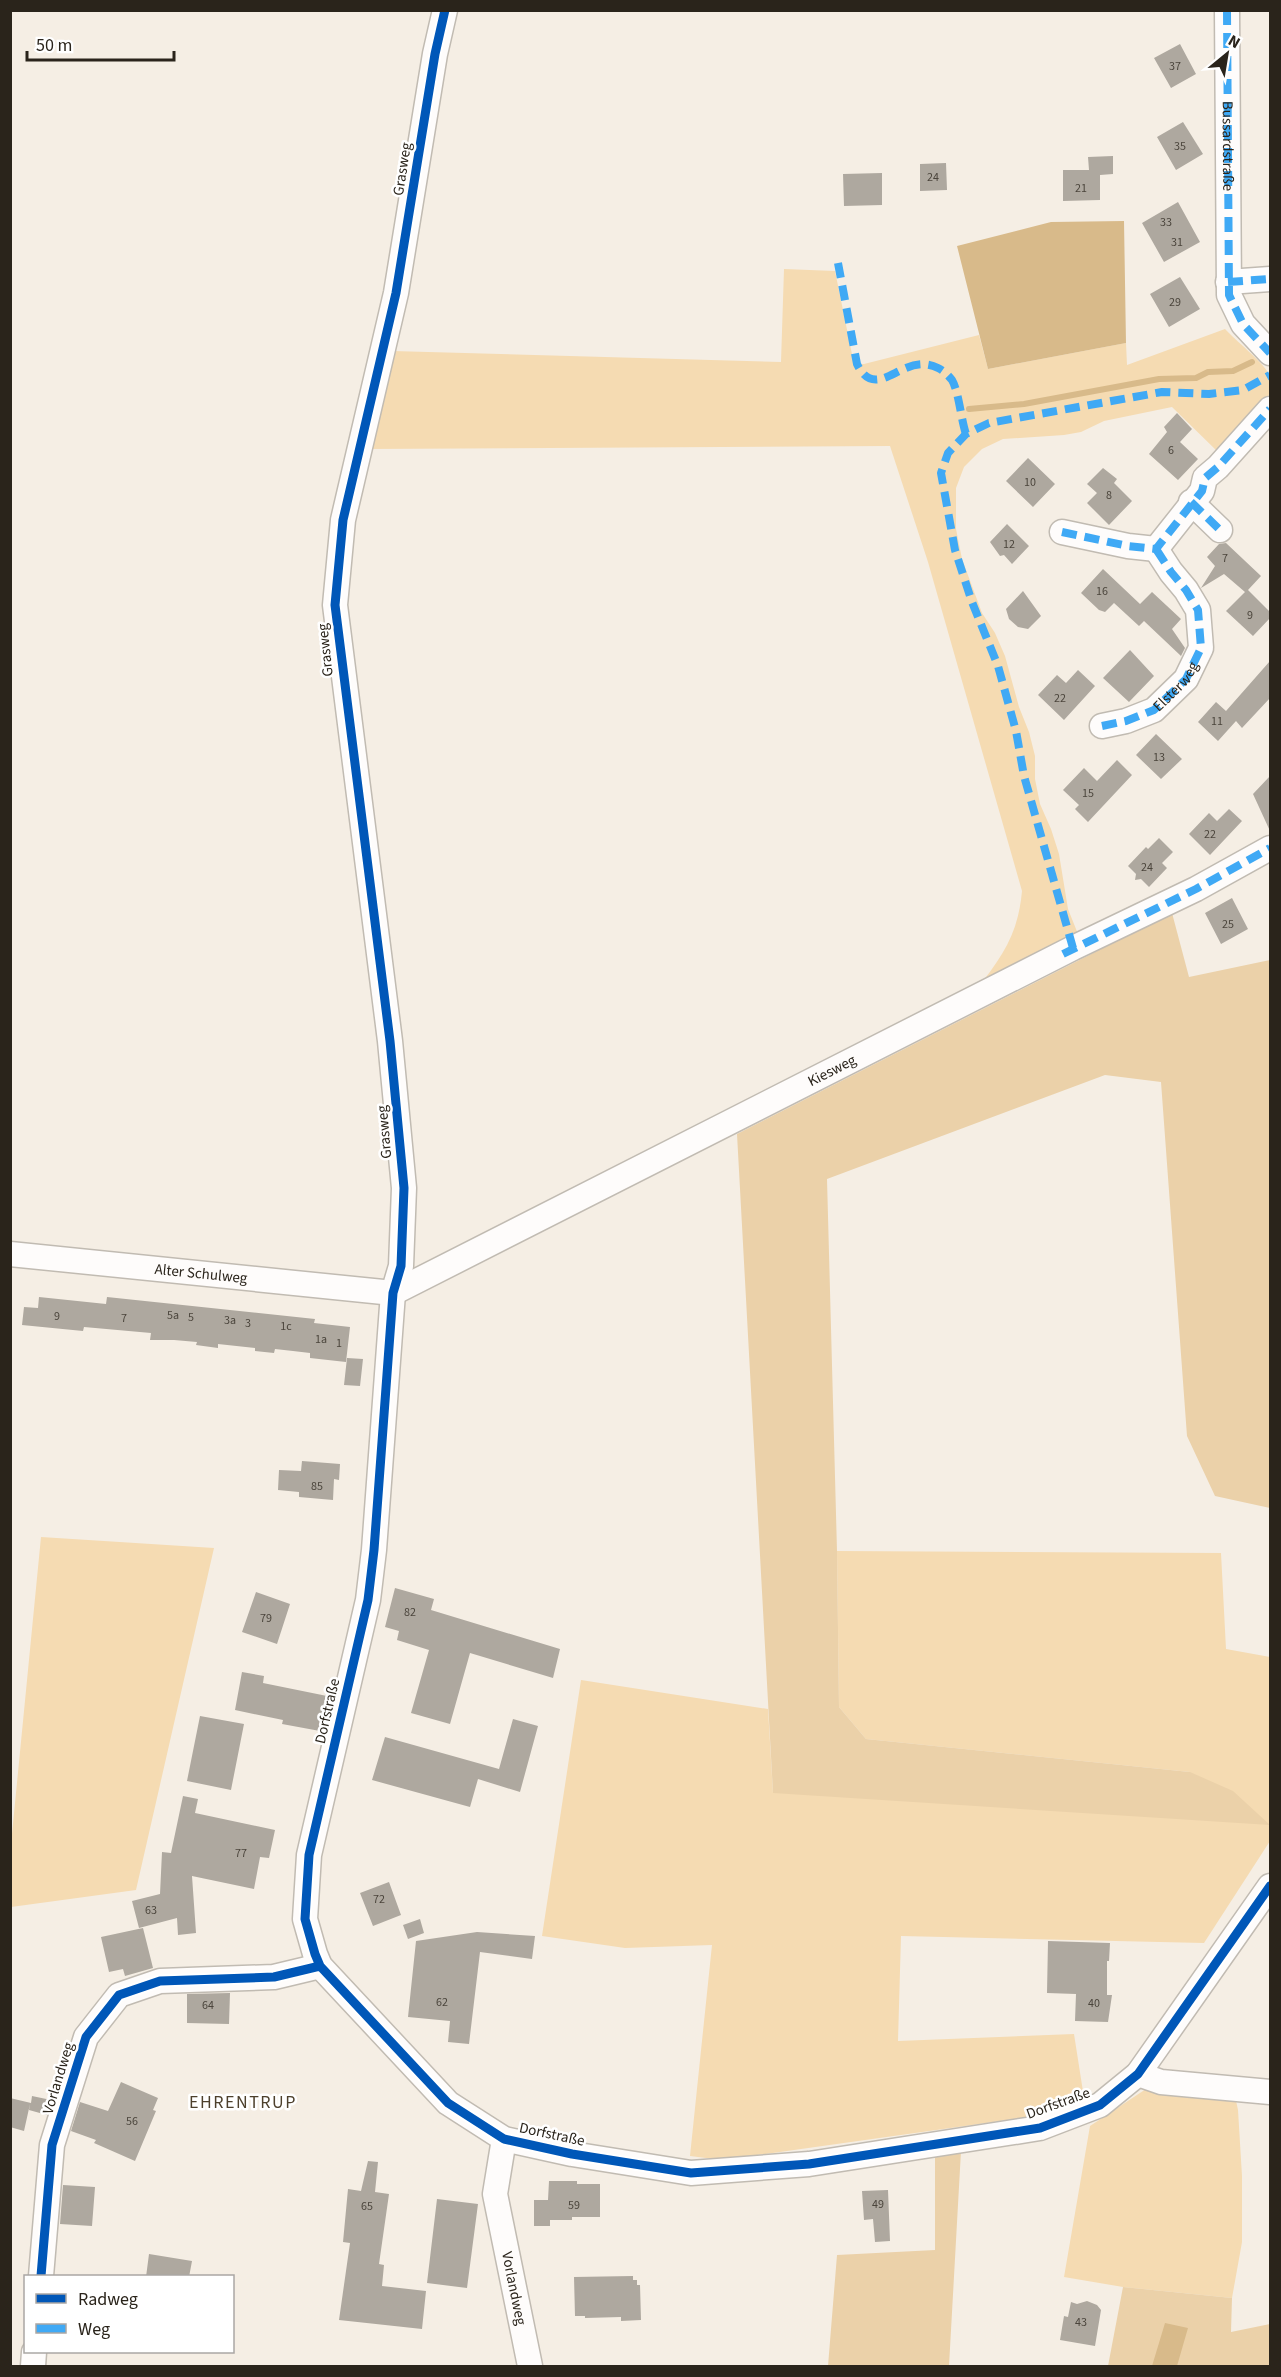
<svg xmlns="http://www.w3.org/2000/svg" width="1281" height="2377" viewBox="0 0 1281 2377" font-family="'Source Sans 3',sans-serif">
	<rect width="100%" height="100%" fill="#f5eee4"/>
	<!-- green -->
	<path fill="#f5dbb2" d="M784 269 835 271 854 364H864L979 335 988 369 1126 343 1127 365 1225 329C1236 341 1262 361 1269 374 1274 383 1270 393 1266 401L1218 452 1172 407 1104 421 1081 432 1064 435 1003 439 982 449 964 467 956 488V529L962 559 982 613 995 633 1005 656 1019 707 1029 732 1035 756V779L1040 804 1051 829 1059 854 1068 909 1080 939 976 990C1002 957 1018 935 1022 891L928 562 890 446 365 449 392 351 781 362Z
		M41 1537 214 1548 136 1890 11 1907V1844Z
		M837 1551 1221 1553 1226 1649 1270 1657V1841L1204 1943 901 1936 898 2041 1074 2034 1084 2098 1029 2117 722 2160 690 2156 712 1945 625 1948 542 1936 581 1680 768 1709 773 1793 1190 1772 866 1739 839 1707Z
		M1146 2089 1235 2096 1238 2110 1242 2176V2242L1232 2298 1123 2287 1064 2277 1090 2126Z"/>
	<!-- forest -->
	<path fill="#ebd1a9" d="M1172 913 1189 977 1270 960V1508L1215 1496 1187 1436 1161 1082 1105 1075 827 1179 837 1551 839 1707 866 1739 1190 1772 1233 1791 1270 1825 773 1793 737 1134Z
		M961 2151 949 2366H828L837 2255 935 2250V2155Z
		M1123 2287 1232 2298 1231 2332 1270 2324V2366H1108Z"/>
	<!-- water -->
	<path fill="#d8ba8a" d="M1124 221 1126 343 988 369 957 246 1051 222Z
		M1165 2323 1188 2328 1177 2366H1152Z"/>
	<g fill="none" stroke-linecap="round" stroke-linejoin="round">
		<!-- stream -->
		<path stroke="#d8ba8a" stroke-width="6" d="M969 409 1024 404 1159 379 1196 378 1208 372 1233 371 1252 362"/>
	</g>
	<!-- building -->
	<path fill="#aea89f" d="M1180 44 1196 74 1171 88 1154 58Z
		M1183 122 1203 154 1176 170 1157 137Z
		M1113 156V174L1100 175V200L1063 201V170H1089L1088 157Z
		M946 163 947 190 920 191V164Z
		M882 173V205L844 206 843 174Z
		M1178 202 1200 242 1164 262 1142 223Z
		M1180 277 1200 309 1169 327 1150 294Z
		M1177 413 1192 429 1180 442 1198 459 1178 480 1149 454 1167 432 1164 427Z
		M1028 458 1055 484 1033 507 1006 481Z
		M1103 468 1117 479 1114 483 1132 501 1109 525 1087 503 1097 493 1087 484Z
		M1007 524 1029 546 1012 564 1004 555 1000 556 990 542Z
		M1226 543 1261 576 1248 590 1270 612V618L1253 636 1226 611 1245 592 1224 574 1201 588 1215 566 1207 557 1219 544Z
		M1103 569 1140 604 1152 592 1181 619 1172 629 1185 648 1181 656 1144 621 1139 626 1114 603 1105 612 1099 610 1081 593Z
		M1023 591 1041 616 1028 629 1018 627 1009 619 1006 609Z
		M1130 650 1154 676 1129 702 1103 678Z
		M1270 661V698L1242 728 1236 721 1218 741 1198 722 1216 702 1226 711Z
		M1078 670 1095 686 1064 720 1038 695 1057 675 1066 683Z
		M1156 734 1182 759 1161 779 1136 755Z
		M1117 760 1132 775 1088 822 1075 809 1079 805 1063 790 1084 768 1097 781Z
		M1270 776V831L1253 794Z
		M1229 809 1242 821 1210 855 1189 834 1209 813 1217 821Z
		M1159 838 1173 852 1162 863 1167 868 1149 887 1141 879 1135 880 1136 874 1128 866 1146 847 1148 849Z
		M1232 898 1248 929 1221 944 1205 913Z
		M39 1297 106 1304 107 1297 315 1319 314 1323 350 1327 346 1362 310 1358V1353L293 1351 275 1349 274 1353 255 1351V1348L218 1344V1348L196 1345 197 1342 174 1340H150L151 1333 84 1327 83 1331 22 1325 24 1307 38 1308Z
		M347 1358 363 1359 360 1386 344 1385Z
		M302 1461 340 1464 339 1480 334 1479 333 1500 299 1497V1492L278 1490 279 1470 301 1471Z
		M395 1588 434 1599 431 1610 560 1649 553 1678 470 1653 450 1724 411 1713 429 1650 397 1640 399 1631 385 1627Z
		M256 1592 290 1604 277 1644 242 1632Z
		M242 1672 264 1676 263 1683 327 1696 320 1731 282 1724 283 1720 235 1710Z
		M200 1716 244 1724 231 1790 187 1781Z
		M513 1719 538 1726 520 1792 478 1779 470 1807 372 1780 385 1737 499 1769Z
		M183 1796 198 1799 195 1813 275 1830 269 1858 260 1857 254 1889 192 1876 196 1933 178 1935 177 1918 139 1928 132 1901 160 1894 162 1852 171 1853Z
		M389 1882 401 1915 373 1926 360 1893Z
		M420 1919 424 1933 408 1939 403 1925Z
		M143 1928 153 1968 125 1976 123 1969 109 1972 101 1937Z
		M477 1932 535 1936 532 1959 480 1952 469 2044 448 2042 450 2021 408 2017 416 1941Z
		M1048 1941 1110 1943 1109 1961H1107V1995H1112L1108 2022 1075 2021 1076 1994 1047 1993Z
		M230 1993 229 2024 187 2023V1994Z
		M121 2082 158 2098 153 2110 156 2111 135 2161 94 2143 96 2140 71 2131 80 2102 108 2111Z
		M32 2096 51 2100 47 2115 29 2110 30 2104 24 2131 10 2127V2098L31 2103Z
		M368 2161 378 2162 375 2192 389 2194 379 2264 384 2265 382 2286 426 2291 422 2329 339 2320 350 2243 343 2242 348 2189 361 2191Z
		M549 2181H577V2184H600V2217H572V2220H550V2226H534V2200H548Z
		M63 2185 95 2187 92 2226 60 2224Z
		M888 2190 890 2241 875 2242 873 2219 864 2220 862 2191Z
		M437 2199 478 2204 467 2288 427 2283Z
		M149 2254 192 2261 189 2277H146Z
		M633 2276V2280H637V2285H640L641 2320 621 2321V2317L585 2318V2316H575L574 2277Z
		M1087 2301 1097 2305 1101 2310 1095 2346 1060 2340 1064 2316 1068 2317 1071 2302 1077 2304Z"/>
	<g fill="none" stroke-linecap="round" stroke-linejoin="round">
		<!-- minor casing -->
		<g stroke="#c1bbb2" stroke-width="27">
			<g id="minor">
				<path d="M445 10 435 54 396 293 343 520 335 605 390 1041 404 1188 401 1266 393 1293 374 1550 368 1600 309 1855 305 1919 315 1954 320 1966 448 2103 504 2139 572 2154 691 2173 809 2164 1040 2128 1100 2105 1138 2074 1270 1886"/>
				<path d="M1227 10 1229 295 1243 324 1270 353"/>
				<path d="M1228 282 1270 279"/>
				<path d="M1191 502 1220 530"/>
				<path d="M1062 532 1128 546 1156 549 1202 491 1205 478 1218 467 1270 409"/>
				<path d="M1102 726 1126 721 1154 710 1186 679 1201 648 1198 610 1186 590 1171 572 1156 549"/>
				<path id="s1" d="M10 1254 393 1293"/>
				<path id="s2" d="M393 1293 1073 948 1196 889 1270 848"/>
				<path d="M1138 2074 1161 2082 1270 2092"/>
				<path id="s3" d="M504 2139 495 2194 530 2366"/>
				<path d="M41 2276 52 2145 86 2037 119 1995 160 1981 274 1977 320 1966"/>
				<path d="M33 2366 34 2352"/>
			</g>
		</g>
		<!-- minor -->
		<use href="#minor" stroke="#fefcfb" stroke-width="24"/>
		<!-- quiet -->
		<g stroke="#3fa9f5" stroke-width="8" stroke-dasharray="15 8" stroke-linecap="butt">
			<path id="s4" d="M1227 10 1229 295 1243 324 1270 353"/>
			<path d="M838 263 857 364C877 405 903 350 938 368 944 371 948 375 952 380 959 392 961 420 966 434"/>
			<path d="M1228 282 1270 279"/>
			<path d="M1191 502 1220 530"/>
			<path d="M1062 532 1128 546 1156 549 1202 491 1205 478 1218 467 1270 409"/>
			<path id="s5" d="M1102 726 1126 721 1154 710 1186 679 1201 648 1198 610 1186 590 1171 572 1156 549"/>
			<path d="M1073 948 1024 776 1016 731 998 666 972 602 955 550 941 473 948 453 966 434 989 423 1162 392 1209 394 1243 390 1270 375"/>
			<path d="M1063 954 1196 889 1270 848"/>
		</g>
		<!-- cycleway casing -->
		<g stroke="#fff" stroke-width="13">
			<path id="cycleway" d="M445 10 435 54 396 293 343 520 335 605 390 1041 404 1188 401 1266 393 1293 374 1550 368 1600 309 1855 305 1919 315 1954 320 1966 448 2103 504 2139 572 2154 691 2173 809 2164 1040 2128 1100 2105 1138 2074 1270 1886
				M41 2276 52 2145 86 2037 119 1995 160 1981 274 1977 320 1966"/>
		</g>
		<!-- cycleway -->
		<use href="#cycleway" stroke="#0057b8" stroke-width="9"/>
	</g>
	<g text-anchor="middle" stroke-width="5" stroke-linejoin="round" paint-order="stroke">
		<!-- number labels -->
		<g font-size="12" fill="#4b453c">
			<text x="1175" y="70">37</text>
			<text x="1180" y="150">35</text>
			<text x="933" y="181">24</text>
			<text x="1081" y="192">21</text>
			<text x="1166" y="226">33</text>
			<text x="1177" y="246">31</text>
			<text x="1175" y="306">29</text>
			<text x="1171" y="454">6</text>
			<text x="1030" y="486">10</text>
			<text x="1109" y="499">8</text>
			<text x="1009" y="548">12</text>
			<text x="1225" y="562">7</text>
			<text x="1102" y="595">16</text>
			<text x="1250" y="619">9</text>
			<text x="1060" y="702">22</text>
			<text x="1217" y="725">11</text>
			<text x="1159" y="761">13</text>
			<text x="1088" y="797">15</text>
			<text x="1210" y="838">22</text>
			<text x="1147" y="871">24</text>
			<text x="1228" y="928">25</text>
			<text x="173" y="1319">5a</text>
			<text x="57" y="1320">9</text>
			<text x="191" y="1321">5</text>
			<text x="124" y="1322">7</text>
			<text x="230" y="1324">3a</text>
			<text x="248" y="1327">3</text>
			<text x="286" y="1330">1c</text>
			<text x="321" y="1343">1a</text>
			<text x="339" y="1347">1</text>
			<text x="317" y="1490">85</text>
			<text x="410" y="1616">82</text>
			<text x="266" y="1622">79</text>
			<text x="241" y="1857">77</text>
			<text x="379" y="1903">72</text>
			<text x="151" y="1914">63</text>
			<text x="442" y="2006">62</text>
			<text x="1094" y="2007">40</text>
			<text x="208" y="2009">64</text>
			<text x="132" y="2125">56</text>
			<text x="878" y="2208">49</text>
			<text x="574" y="2209">59</text>
			<text x="367" y="2210">65</text>
			<text x="1081" y="2326">43</text>
		</g>
		<!-- street labels -->
		<g font-size="15" fill="#2a241b" stroke="#fff">
			<text dy="5" stroke="none"><textPath href="#s4" startOffset="136">Bussardstraße</textPath></text>
			<text transform="translate(402 169) rotate(-81)" y="5">Grasweg</text>
			<text transform="translate(325 650) rotate(-96)" y="5">Grasweg</text>
			<text dy="5" stroke="none"><textPath href="#s5" startOffset="87">Elsterweg</textPath></text>
			<text dy="5" stroke="none"><textPath href="#s2" startOffset="492">Kiesweg</textPath></text>
			<text transform="translate(384 1132) rotate(-95)" y="5">Grasweg</text>
			<text dy="5" stroke="none"><textPath href="#s1" startOffset="192">Alter Schulweg</textPath></text>
			<text transform="translate(327 1711) rotate(-77)" y="5">Dorfstraße</text>
			<text transform="translate(58 2078) rotate(-73)" y="5">Vorlandweg</text>
			<text transform="translate(1058 2103) rotate(-20)" y="5">Dorfstraße</text>
			<text transform="translate(552 2134) rotate(12)" y="5">Dorfstraße</text>
			<text dy="5" stroke="none"><textPath href="#s3" startOffset="152">Vorlandweg</textPath></text>
		</g>
		<!-- quarter labels -->
		<g font-size="18" letter-spacing="1.5" fill="#4d402c" stroke="#fff">
			<text x="243" y="2108">EHRENTRUP</text>
		</g>
	</g>
	<!-- border -->
	<rect width="1281" height="2377" fill="none" stroke="#2a241b" stroke-width="24"/>
	<!-- legend -->
	<rect x="24" y="2275" width="210" height="78" fill="#ffffff" stroke="#aaa7a4" stroke-width="1.5"/>
	<rect x="36" y="2294" width="30" height="9" fill="#0057b8" stroke="#aaa7a4" stroke-width="1.5"/>
	<text x="78" y="2305" font-size="18" fill="#2a241b">Radweg</text>
	<rect x="36" y="2324" width="30" height="9" fill="#3fa9f5" stroke="#aaa7a4" stroke-width="1.5"/>
	<text x="78" y="2335" font-size="18" fill="#2a241b">Weg</text>
	<!-- north arrow -->
	<g transform="translate(1227 54) rotate(30)" stroke="#ffffff" stroke-width="4.5" paint-order="stroke">
	<path d="M0-4.5L10 22L0 15L-10 22Z" fill="#2a241b"/>
	<text y="-9" font-size="16" font-weight="bold" text-anchor="middle" fill="#2a241b">N</text>
	</g>
	<!-- scale -->
	<path d="M27 51v9h147v-9" fill="none" stroke="#2a241b" stroke-width="3"/>
	<text x="36" y="51" font-size="18" fill="#2a241b" stroke="#ffffff" stroke-width="4.5" paint-order="stroke">50 m</text>
</svg>
